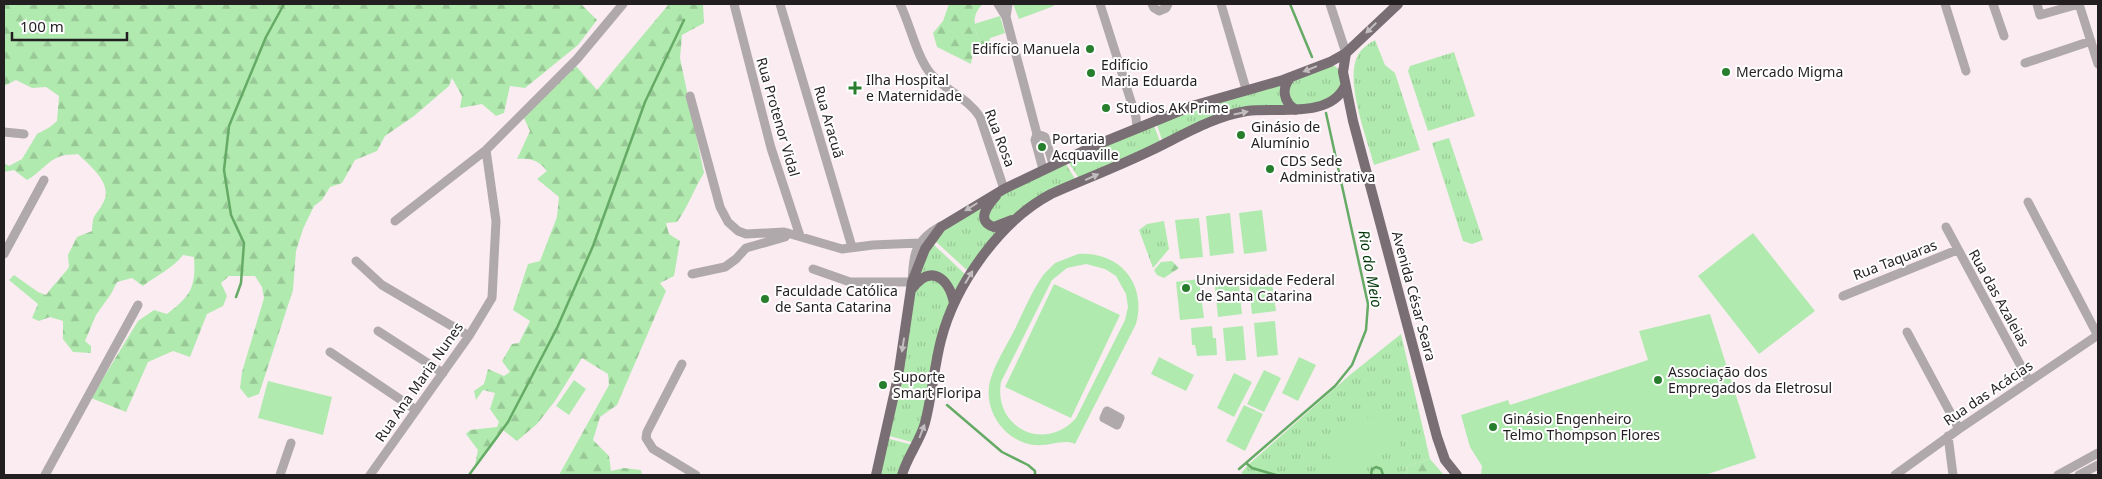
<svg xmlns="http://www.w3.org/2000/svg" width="2102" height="479" viewBox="0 0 2102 479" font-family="'Noto Sans',sans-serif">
	<defs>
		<pattern id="grass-tufts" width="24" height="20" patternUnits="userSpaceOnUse" patternTransform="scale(1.25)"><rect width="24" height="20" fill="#b1eaaf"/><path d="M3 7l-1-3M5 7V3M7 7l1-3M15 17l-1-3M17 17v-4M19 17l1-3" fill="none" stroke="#98c896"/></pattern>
		<pattern id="forest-firs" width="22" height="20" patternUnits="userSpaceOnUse" patternTransform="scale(1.25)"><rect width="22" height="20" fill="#b1eaaf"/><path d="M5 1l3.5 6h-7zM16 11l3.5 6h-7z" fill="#98c896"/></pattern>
	</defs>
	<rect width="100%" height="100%" fill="#fbecf2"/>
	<!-- grass -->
	<path fill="url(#grass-tufts)" d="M1375 40 1385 65 1395 73 1420 150 1374 165C1367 138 1344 80 1358 55 1362 48 1368 44 1375 40Z
		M1454 52 1475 116 1428 131 1408 71 1410 66Z
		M1332 64 1340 70 1342 89 1320 105H1292L1288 84Z
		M1285 82 1290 108H1251L1163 143 1156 122Z
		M1153 123 1161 144 1080 180 1067 160Z
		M1449 138 1483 240 1472 244 1463 241 1432 143Z
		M1064 161 1077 182 995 224 989 222 987 211 1003 192Z
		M984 203 981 220 1006 225 969 272 934 240 941 232Z
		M1164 221 1169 249 1153 268 1139 230 1147 224Z
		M931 242 967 276 955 298 940 275 914 281Z
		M927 278 942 283 950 301 923 420 915 443 886 435 913 291Z
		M1401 334 1430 459 1408 466 1406 475H1246L1241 473 1248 465 1351 374Z
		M886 438 913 445 900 475H877Z"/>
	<!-- forest -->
	<path fill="url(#forest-firs)" d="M4 4H581L597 20 578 45 525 88 510 86 504 113 496 116 482 104 460 108 462 96 452 78 449 86 414 116 385 136 377 151 355 160 342 183 330 187 322 200 314 206 303 229 296 251 293 290 259 394 248 398 240 388 242 372 264 298 262 287 255 276H229L221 283 227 296 223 306 207 314 190 357 173 351 148 362 126 412 91 398 138 321 154 310 167 314C191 296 196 287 194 257L183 255C172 269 157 275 143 286L132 278 117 282 111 294 96 315 85 341 91 346V353L73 352 63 339V321L50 317 39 321 32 318 38 304 9 280 14 275 38 292 46 295C53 285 61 278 69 267L68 255 77 237 92 231C93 212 95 218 103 203 114 184 90 166 78 154 73 155 66 154 61 156 48 160 39 174 27 180L14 170 4 172V163L9 166 22 159 37 134 50 127 57 121 59 96 46 87 32 88 16 80 4 86Z
		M669 4H703L704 23 682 35 680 58 704 173C694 189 688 207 677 222L666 223 669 234 680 241 674 276 660 283 666 291 617 405 600 417 593 440 609 456 611 471 624 468 641 470 642 475H559L609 385 608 374 582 358 555 401 537 424 517 441 503 430C495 444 486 453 477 466L475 465 478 450 466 434 470 430 497 427 499 422 490 409 495 393 483 390 476 400 474 391 484 384 488 369 504 376 510 372 502 361 512 344 519 343 530 321 513 310 528 264 540 261 557 217 559 197 537 179 547 171C538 160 531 158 517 159L530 131 523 116 576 66 597 90Z
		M949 4H983C971 15 974 26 979 41L990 38 989 47 985 54 973 52 971 64 937 47 933 33 943 21Z
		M1172 261 1179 268 1164 278 1157 275 1154 270 1161 262Z
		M1430 459 1444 475H1406L1408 466Z"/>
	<!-- pitch -->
	<path fill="#b1eaaf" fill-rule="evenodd" d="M1013 4H1053L1054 6 1019 19Z
		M1000 16 1005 33 979 42 974 24Z
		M1262 210 1267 251 1244 254 1239 213Z
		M1230 213 1234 253 1210 256 1206 216Z
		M1199 218 1203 257 1180 259 1175 220Z
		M1753 233 1815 311 1759 354 1698 276Z
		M1078 254C1120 251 1147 284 1136 324L1075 444C1060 437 1043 452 1020 441 998 431 984 405 990 381 995 363 1007 345 1015 329 1024 310 1032 291 1044 274L1055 263ZM1086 264 1105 269 1116 276 1126 294 1128 307 1125 320 1076 418C1045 453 993 428 1001 382L1052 280 1067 268Z
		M1271 275 1276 311 1252 314 1248 277Z
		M1238 276 1242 314 1218 317 1214 278Z
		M1199 279 1204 318 1180 320 1176 282Z
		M1054 284 1120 315 1071 418 1005 387Z
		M1710 314 1756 458 1705 475H1485L1481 474 1482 466 1470 447 1461 415 1508 400 1510 405 1648 360 1639 331Z
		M1275 321 1278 355 1257 357 1254 323Z
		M1212 326 1213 338H1216L1217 355 1197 356 1195 345H1192L1191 328Z
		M1243 326 1246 360 1226 361 1223 328Z
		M1159 357 1194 375 1186 391 1151 374Z
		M1299 357 1316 365 1298 401 1282 393Z
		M1264 370 1281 378 1264 412 1247 404Z
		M1234 373 1252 382 1234 417 1217 408Z
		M574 380 586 389 569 415 556 406Z
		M268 381 332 397 323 435 258 418Z
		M1244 405 1263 414 1245 451 1226 441Z
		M1384 410 1401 445 1339 475 1322 441Z"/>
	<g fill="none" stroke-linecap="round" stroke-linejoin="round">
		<!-- stream -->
		<path stroke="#65ab66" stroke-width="2.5" d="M1290 4 1312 57
			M236 297 241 283 244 243 231 215 224 170 229 126 266 37 284 4
			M947 405 1002 452 1028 465 1035 471V475
			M1246 463 1252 468 1276 475
			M1239 469 1335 386 1352 365 1366 330 1368 304 1326 113
			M469 475 508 422 557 328 593 246 645 102 684 20
			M1371 475 1372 469 1376 467 1381 469 1383 475"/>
		<!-- minor -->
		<path stroke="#b0a9ac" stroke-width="9" d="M734 4 771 148 800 236
			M780 4 852 247
			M900 4C910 24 917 58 931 74 946 91 968 98 980 117L1004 189
			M998 4 1006 17 1037 134 1035 140 1043 169
			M1100 4 1136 117 1137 128
			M1152 4 1154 8 1159 11 1166 8 1168 4
			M1221 4 1246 89
			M1330 4 1346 53
			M1945 4 1966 71
			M1993 4 2004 36
			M2037 4 2040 15 2079 4
			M2079 4 2098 64
			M1006 17 1008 4
			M2025 63 2091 41
			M690 96 720 207 728 222 738 231 746 234 784 232 842 249 873 245 919 243
			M4 132 24 134
			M1037 134 1045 137 1053 164
			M2028 202 2098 336
			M395 221 486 150 577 59 623 4
			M1946 227 2029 381
			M4 254 44 180
			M356 261 382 285 469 336
			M813 269 850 282H912C914 253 914 241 941 226
			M692 274 725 267 736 259 746 248 785 237 788 233
			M1843 296 1957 250
			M378 331 443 373
			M1907 332 1959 429
			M330 352 416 410
			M682 364 647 432 646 438 653 449 696 475
			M1107 411 1120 418 1117 425 1104 418Z
			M1948 436 1953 475
			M45 475 138 305
			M280 475 291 443
			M370 475 469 336 492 298 496 221 486 150
			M1895 475 1959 429 2098 335
			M2058 475 2098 453
			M2079 475 2098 465"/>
		<!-- major -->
		<path stroke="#796e73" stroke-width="10" d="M1346 53 1343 72 1353 121 1437 437 1445 460 1457 475
			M1291 77C1281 88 1283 102 1296 110
			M996 196C988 205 975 221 994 227L1012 220
			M912 289C930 263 949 278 954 303
			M876 475 898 377 912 282 925 249 941 227 1004 189 1094 146 1192 106 1283 80 1330 62 1346 53 1398 4
			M902 475C907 457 920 441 925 423 932 396 934 367 941 340 955 285 1000 221 1051 194 1085 179 1119 166 1152 150 1183 135 1214 116 1247 111 1276 107 1330 119 1345 86"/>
	</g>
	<!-- one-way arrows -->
	<defs><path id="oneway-solid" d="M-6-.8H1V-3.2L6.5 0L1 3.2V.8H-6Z" transform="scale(1.25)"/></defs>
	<g fill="#c2bdbf">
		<use href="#oneway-solid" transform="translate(1371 28) rotate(135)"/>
		<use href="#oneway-solid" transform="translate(1310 69) rotate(158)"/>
		<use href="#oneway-solid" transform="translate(1241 113) rotate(-12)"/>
		<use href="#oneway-solid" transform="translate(1092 177) rotate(-24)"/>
		<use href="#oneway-solid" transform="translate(971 207) rotate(148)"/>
		<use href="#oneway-solid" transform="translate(969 277) rotate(-59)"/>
		<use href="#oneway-solid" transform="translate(903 345) rotate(99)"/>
		<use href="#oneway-solid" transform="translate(922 431) rotate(-69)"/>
	</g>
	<!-- markers -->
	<g fill="#277e2c" stroke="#fefefe" stroke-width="2">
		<circle cx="1090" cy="49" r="5"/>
		<circle cx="1726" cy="72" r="5"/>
		<circle cx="1091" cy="73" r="5"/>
		<path d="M852.5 80.5h5v5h5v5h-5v5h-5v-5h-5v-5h5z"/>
		<circle cx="1106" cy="108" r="5"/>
		<circle cx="1241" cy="135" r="5"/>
		<circle cx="1042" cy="147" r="5"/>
		<circle cx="1270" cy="169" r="5"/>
		<circle cx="1186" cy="288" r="5"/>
		<circle cx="765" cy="299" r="5"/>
		<circle cx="1658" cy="380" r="5"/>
		<circle cx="883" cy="385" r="5"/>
		<circle cx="1493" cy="427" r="5"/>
	</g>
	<g text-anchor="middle" stroke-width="4" stroke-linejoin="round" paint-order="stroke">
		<!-- poi labels -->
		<g font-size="14" fill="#231e20" stroke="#fefefe" text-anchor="start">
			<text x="1080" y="54" text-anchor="end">Edifício Manuela</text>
			<text x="1101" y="70">Edifício<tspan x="1101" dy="16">Maria Eduarda</tspan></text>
			<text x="1736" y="77">Mercado Migma</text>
			<text x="866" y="85">Ilha Hospital<tspan x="866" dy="16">e Maternidade</tspan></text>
			<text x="1116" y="113">Studios AK Prime</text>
			<text x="1251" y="132">Ginásio de<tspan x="1251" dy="16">Alumínio</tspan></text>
			<text x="1052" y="144">Portaria<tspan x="1052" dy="16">Acquaville</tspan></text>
			<text x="1280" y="166">CDS Sede<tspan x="1280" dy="16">Administrativa</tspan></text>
			<text x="1196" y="285">Universidade Federal<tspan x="1196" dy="16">de Santa Catarina</tspan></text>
			<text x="775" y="296">Faculdade Católica<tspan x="775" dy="16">de Santa Catarina</tspan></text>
			<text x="1668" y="377">Associação dos<tspan x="1668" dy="16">Empregados da Eletrosul</tspan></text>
			<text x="893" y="382">Suporte<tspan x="893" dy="16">Smart Floripa</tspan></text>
			<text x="1503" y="424">Ginásio Engenheiro<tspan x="1503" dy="16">Telmo Thompson Flores</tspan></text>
		</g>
		<!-- street labels -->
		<g font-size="14" fill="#231e20" stroke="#fefefe">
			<text transform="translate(778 117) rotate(74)" y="5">Rua Protenor Vidal</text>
			<text transform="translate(829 122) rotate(74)" y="5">Rua Aracuã</text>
			<text transform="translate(1000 138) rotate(69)" y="5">Rua Rosa</text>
			<text transform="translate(1895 260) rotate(-21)" y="5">Rua Taquaras</text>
			<text transform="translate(1414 296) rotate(75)" y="5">Avenida César Seara</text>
			<text transform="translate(1999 298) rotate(61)" y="5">Rua das Azaleias</text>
			<text transform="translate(419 382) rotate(-55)" y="5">Rua Ana Maria Nunes</text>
			<text transform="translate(1988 393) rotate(-34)" y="5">Rua das Acácias</text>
		</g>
		<!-- water labels -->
		<g font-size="15" font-style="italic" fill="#023607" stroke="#fefefe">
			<text transform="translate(1370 269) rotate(80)" y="5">Rio do Meio</text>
		</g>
	</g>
	<!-- border -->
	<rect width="2102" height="479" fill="none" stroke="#231e20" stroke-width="10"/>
	<!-- scale -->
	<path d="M12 32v8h115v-8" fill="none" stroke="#231e20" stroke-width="2.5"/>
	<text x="20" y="32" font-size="15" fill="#231e20" stroke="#fefefe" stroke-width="4" paint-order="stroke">100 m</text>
</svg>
